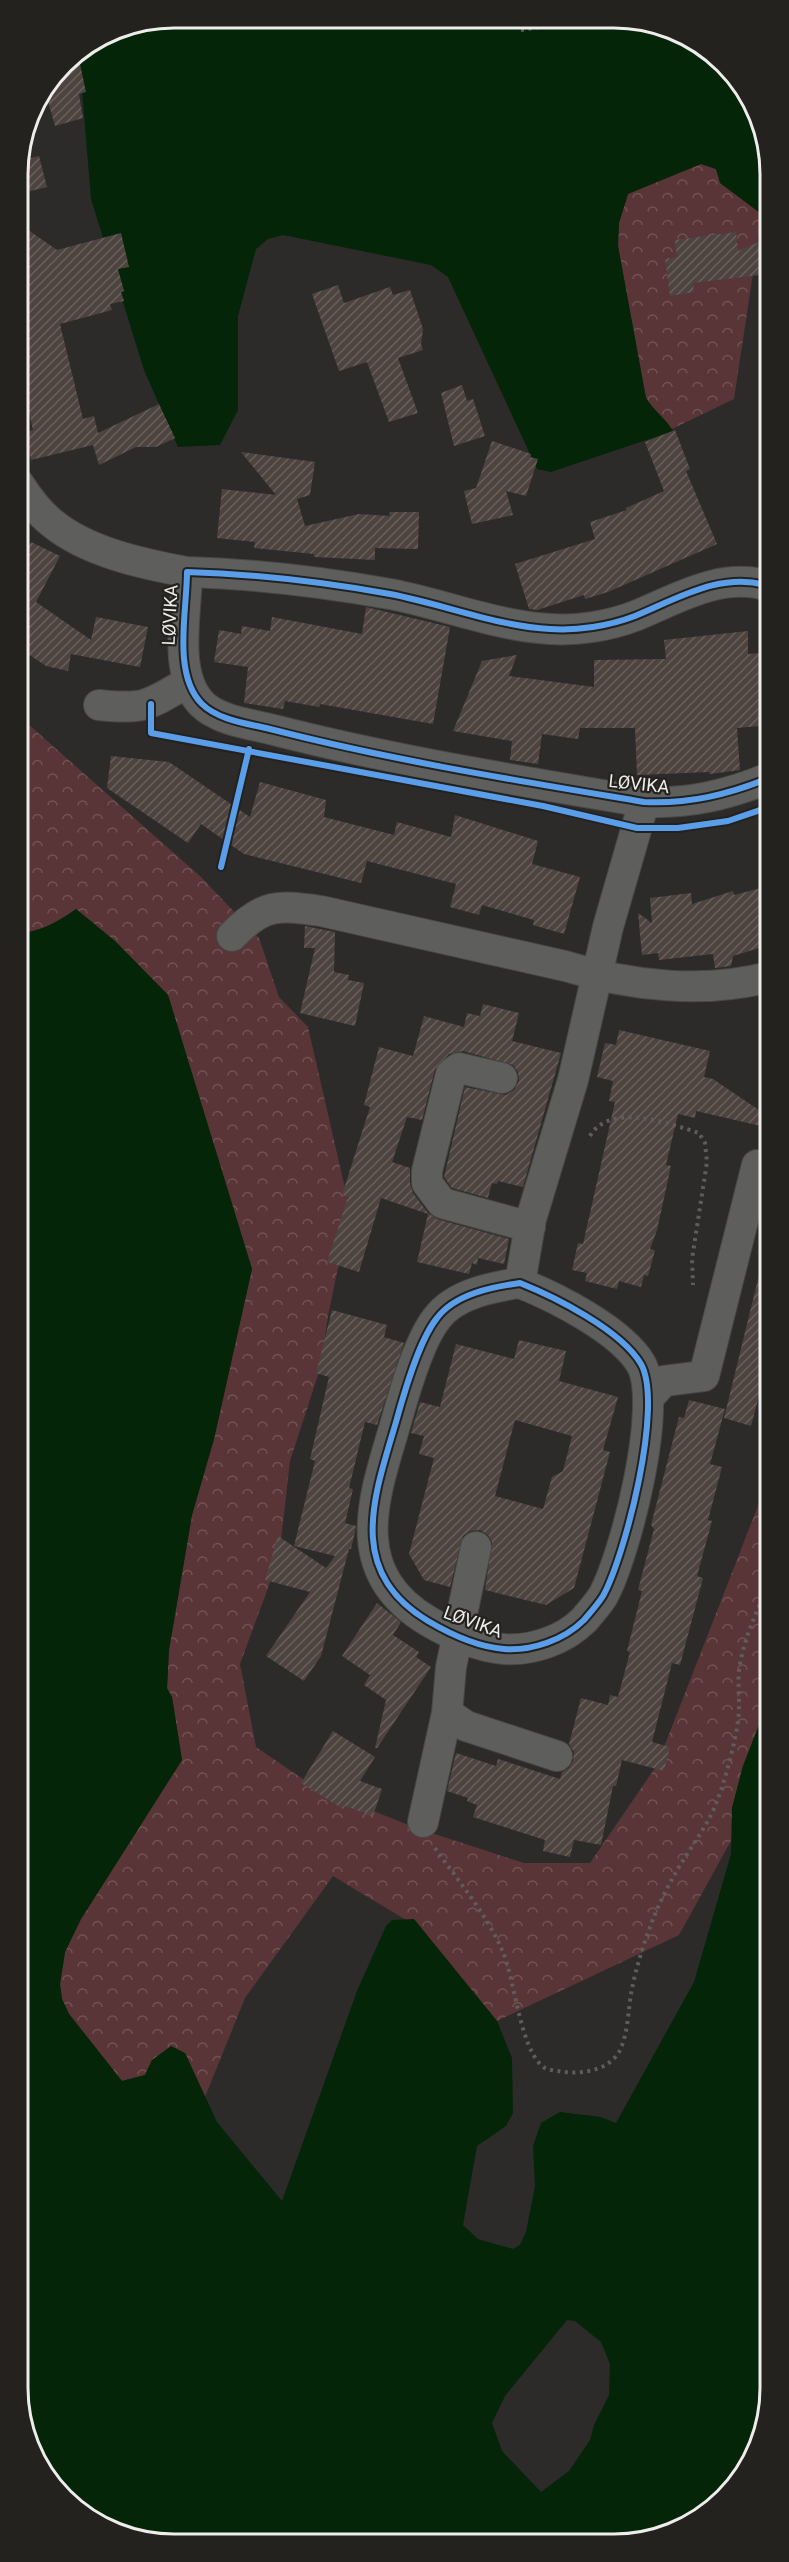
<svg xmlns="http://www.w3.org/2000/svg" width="789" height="2562" viewBox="0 0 789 2562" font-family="Roboto,sans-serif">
	<defs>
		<pattern id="forest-crowns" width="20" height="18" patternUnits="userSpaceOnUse" patternTransform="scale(1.5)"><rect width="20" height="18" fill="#593537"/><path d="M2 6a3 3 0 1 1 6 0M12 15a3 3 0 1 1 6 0" fill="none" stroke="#715354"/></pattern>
		<pattern id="building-hatch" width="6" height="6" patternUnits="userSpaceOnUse" patternTransform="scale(1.5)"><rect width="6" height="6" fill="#4e443f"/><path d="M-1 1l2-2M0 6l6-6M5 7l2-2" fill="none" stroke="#685f5b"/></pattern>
	</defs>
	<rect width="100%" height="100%" fill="#2c2b2a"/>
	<!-- forest -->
	<path fill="url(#forest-crowns)" d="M701 164 716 169 721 183 762 214 734 399 672 429C664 416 655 413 646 398L618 246 619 223 628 193Z
		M19 716 201 877 259 938 279 997 308 1027 350 1210 328 1316 321 1366 290 1461 279 1558 240 1664 256 1747 316 1788 416 1828 524 1863H590L657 1765 770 1475V1697L743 1766 732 1808V1839L679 1935 497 2021 414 1920H406L333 1876 245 1998 205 2097 185 2053 152 2060 145 2075 122 2081 69 2014 62 1999 60 1984 65 1952 81 1919 182 1760 172 1697 167 1689 169 1650 192 1515 214 1439 252 1269 168 995 115 941 76 909C59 921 41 932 19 933Z"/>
	<!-- water -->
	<path fill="#042507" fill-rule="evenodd" d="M175 18 645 21 725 64 768 145V214L764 216 720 183 716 169 701 164 628 194 619 223 618 246 646 398C654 411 665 418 673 431L551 472 537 469 448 277 431 265 283 235 268 239 256 249 238 316V410L220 445 178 447 144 370 91 199 79 54 115 30Z
		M76 909 115 941 168 995 252 1269 214 1439 192 1515 169 1650 167 1688 172 1697 182 1760 81 1919 65 1952 60 1984 62 1999 69 2014 122 2081 145 2075 152 2060 171 2046 185 2053 217 2122 282 2201 357 1991 386 1926 392 1920 414 1919 497 2021 512 2058 513 2113 506 2126 477 2146 463 2225 478 2239 513 2249 520 2245 526 2232 535 2186 533 2146 541 2123 560 2112 601 2117 616 2123 694 1982 731 1854 732 1808 743 1766 770 1697 771 2397 759 2447 732 2490 692 2523 644 2541H145L64 2498 21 2417 19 933C41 932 59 921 76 909ZM567 2320 575 2321 601 2342 610 2364 609 2395 594 2425 590 2440 569 2471 541 2492 502 2451 492 2423 505 2396Z"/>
	<!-- building -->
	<path fill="url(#building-hatch)" fill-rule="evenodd" d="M80 64 86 92 79 94 83 118 55 126 45 90 60 69Z
		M39 156 47 187 18 194 19 161Z
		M18 223 57 250 121 233 129 267 118 269 124 291 121 292 124 301 110 304 112 310 60 324 83 419 94 416 98 433 159 404 175 438 156 447H136L99 465 93 445 31 460 25 432 33 430 19 369V364L24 363 19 338Z
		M736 232 738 251 761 241 763 244 768 242V274L693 283 694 292 670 296 665 259 677 257 675 240Z
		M338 285 344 303 390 287 393 295 410 290 423 329 421 344 423 350 398 358 418 413 389 422 367 362 339 371 312 294Z
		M462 385 467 401 473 399 485 436 454 446 441 393Z
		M675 430 690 469 686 471 717 544 608 592 585 599 584 595 537 610 529 609 515 564 595 539 590 522 627 510 626 508 664 491 645 442Z
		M492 441 531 454 530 457 538 459 526 496 506 491 513 515 472 524 464 491 476 488Z
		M241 452 315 462 310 495 297 499 305 526 359 514 390 516 389 512H419L418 549 375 548V560L314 557V554L254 548 255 542 217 538 222 489 276 495Z
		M31 542 60 556 36 602 91 640 96 617 148 627 140 667 71 654 68 671 46 666 19 648V567Z
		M366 607 450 627 433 724 320 704 319 707 285 701 283 709 244 703 248 667 214 662 219 630 241 634 242 626 270 631 272 617 362 634Z
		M748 631V654L769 652V725L737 728 740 770 710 774 709 772 637 775 635 728H580L578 739 542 734 538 764 510 760 512 741 453 731 482 661 517 655 509 676 594 687V660L666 659 664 640Z
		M111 756 169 762 250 817 260 782 326 800 324 817 394 835 397 822 451 837 455 815 538 841 532 864 580 877 564 934 533 925 534 920 482 905 479 915 450 907 456 884 367 861 361 883 244 854 201 824 188 843 107 788Z
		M769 886V945L733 956 731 966 715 968 713 954 659 960 658 953 642 955 638 913 652 923 650 898 691 893 692 904 733 891 734 895Z
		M305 926 335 932 334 972 349 975 348 980 364 983 355 1026 300 1013 315 948H304Z
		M483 1004 519 1013 512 1041 561 1053 523 1187 498 1181 497 1184 492 1183 488 1198 452 1188 444 1177 465 1087 506 1095 514 1090 519 1081 518 1072 513 1065 463 1051 449 1054 435 1069 422 1120 407 1117 392 1162 410 1168V1183L413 1193 428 1213 437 1219 509 1239 504 1264 478 1258 477 1265 472 1263 469 1274 417 1262 428 1214 381 1198 359 1272 327 1262 348 1197 342 1195 370 1107 364 1105 379 1047 413 1056 424 1016 464 1027 467 1013 480 1016Z
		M619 1030 710 1051 704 1077 713 1079 769 1117V1128L696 1111 695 1118 678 1114 666 1165 671 1166 657 1230 650 1249 655 1250 648 1276 644 1275 641 1287 619 1281 617 1289 585 1281 587 1273 572 1270 578 1243 583 1244 615 1102 609 1101 613 1081 597 1077 605 1043 616 1045Z
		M760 1271 769 1272V1358L751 1426 724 1418Z
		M332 1310 387 1325 384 1337 404 1343 377 1425 365 1422 349 1488 353 1489 345 1523 356 1526 355 1532 351 1549H349L321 1656 304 1681 266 1656 310 1592 265 1580 278 1536 326 1568 335 1556 294 1546 315 1461 310 1459 329 1377 316 1373Z
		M519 1340 566 1351 559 1381 618 1397 603 1450 610 1452 574 1588 546 1605 485 1590 492 1542 488 1535 480 1530 470 1531 463 1536 450 1587 424 1580 409 1554 434 1458 419 1454 424 1436 411 1433 420 1402 440 1407 456 1344 514 1359ZM515 1420 572 1436 563 1471 552 1477 543 1509 495 1496Z
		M689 1400 725 1409 710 1464 722 1467 708 1520 712 1521 697 1576 703 1578 680 1665 672 1663 652 1742 670 1747 664 1771 622 1760 616 1786H613L601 1845 574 1840 570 1857 543 1851 545 1840 473 1817 477 1805 467 1801 468 1798 447 1791 456 1753 496 1766 498 1759 560 1779 562 1772 569 1768 573 1761 574 1752 569 1744 581 1698 608 1705 610 1695 618 1697 630 1652 627 1651 642 1591 638 1590 654 1529 651 1525 679 1417 684 1418Z
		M377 1603 401 1622 393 1635 419 1652 416 1657 431 1667 377 1748H375L386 1700 364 1685 370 1675 342 1656Z
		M333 1731 375 1757 360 1781 382 1789 373 1816 345 1806 343 1809 301 1783Z"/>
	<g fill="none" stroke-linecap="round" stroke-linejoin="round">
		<!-- minor casing -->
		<g stroke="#484746" stroke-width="32">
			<path id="minor" d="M19 484C28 498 38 512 52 523 87 552 143 564 187 572
				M769 586C721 571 677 599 635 616 609 626 577 631 550 629 496 626 443 604 390 594 323 582 255 574 187 572 187 611 172 674 202 704 219 721 252 724 274 730 395 761 520 781 644 802 689 804 727 795 769 778
				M99 705C145 710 149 705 188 682
				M232 936C263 903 279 905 321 911L565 966C630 986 703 994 769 977
				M502 1078 459 1068 451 1074 427 1171V1183L442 1203 530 1227
				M520 1283C555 1297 621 1330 641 1364 664 1405 625 1556 603 1596 598 1604 590 1613 584 1620 564 1640 532 1651 504 1649 479 1647 450 1634 428 1621 345 1571 374 1497 396 1422 404 1393 419 1340 437 1318 455 1294 492 1287 520 1283Z
				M520 1283 531 1219 573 1080 608 927 644 802
				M649 1397 664 1381 704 1376 757 1165
				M447 1713 466 1726 557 1756
				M423 1822 447 1713 451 1667 476 1547"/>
		</g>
		<!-- path -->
		<path stroke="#5e5d5c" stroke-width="4" stroke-dasharray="3 4.5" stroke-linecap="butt" d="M521 30 575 21
			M590 1136C610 1102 668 1123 699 1133L705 1143 707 1162 692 1259 693 1285
			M435 1848C458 1881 486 1913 502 1950 515 1979 519 2043 541 2065 546 2070 552 2070 558 2071 578 2075 607 2072 619 2052 628 2035 628 2012 631 1994 635 1971 643 1946 651 1924 660 1901 672 1877 686 1856 697 1838 710 1821 717 1801 726 1778 740 1727 739 1704 739 1688 737 1674 741 1659 747 1631 758 1608 770 1583"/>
		<!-- minor -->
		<use href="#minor" stroke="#5e5e5c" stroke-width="30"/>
		<!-- cycleway casing -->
		<g stroke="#23221f" stroke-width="10">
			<path id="cycleway" d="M769 586C721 571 677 599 635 616 609 626 577 631 550 629 496 626 443 604 390 594 323 582 255 574 187 572 187 611 172 674 202 704 219 721 252 724 274 730 395 761 520 781 644 802 689 804 727 795 769 778
				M151 704V733L543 806 637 828H678L728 821 769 807
				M221 867 249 749
				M520 1283C555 1297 621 1330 641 1364 664 1405 625 1556 603 1596 598 1604 590 1613 584 1620 564 1640 532 1651 504 1649 479 1647 450 1634 428 1621 345 1571 374 1497 396 1422 404 1393 419 1340 437 1318 455 1294 492 1287 520 1283Z"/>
		</g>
		<!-- cycleway -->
		<use href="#cycleway" stroke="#5a9eea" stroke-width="6"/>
	</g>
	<g text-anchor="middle" stroke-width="4.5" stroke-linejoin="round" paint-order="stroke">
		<!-- street labels -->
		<g font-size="18" fill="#eeedec" stroke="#23221f">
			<text transform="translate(170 615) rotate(-87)" y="6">LØVIKA</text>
			<text transform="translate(639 784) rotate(6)" y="6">LØVIKA</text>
			<text transform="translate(473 1622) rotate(20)" y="6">LØVIKA</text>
		</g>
	</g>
	<!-- crop -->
	<path d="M0 0H789V2562H0ZM174 28H614A146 146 0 0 1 760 174V2388A146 146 0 0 1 614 2534H174A146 146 0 0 1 28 2388V174A146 146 0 0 1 174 28Z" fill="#23221f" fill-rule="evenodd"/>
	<path fill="none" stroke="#eeedec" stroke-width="3" d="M174 28H614A146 146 0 0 1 760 174V2388A146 146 0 0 1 614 2534H174A146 146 0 0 1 28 2388V174A146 146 0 0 1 174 28Z"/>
</svg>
